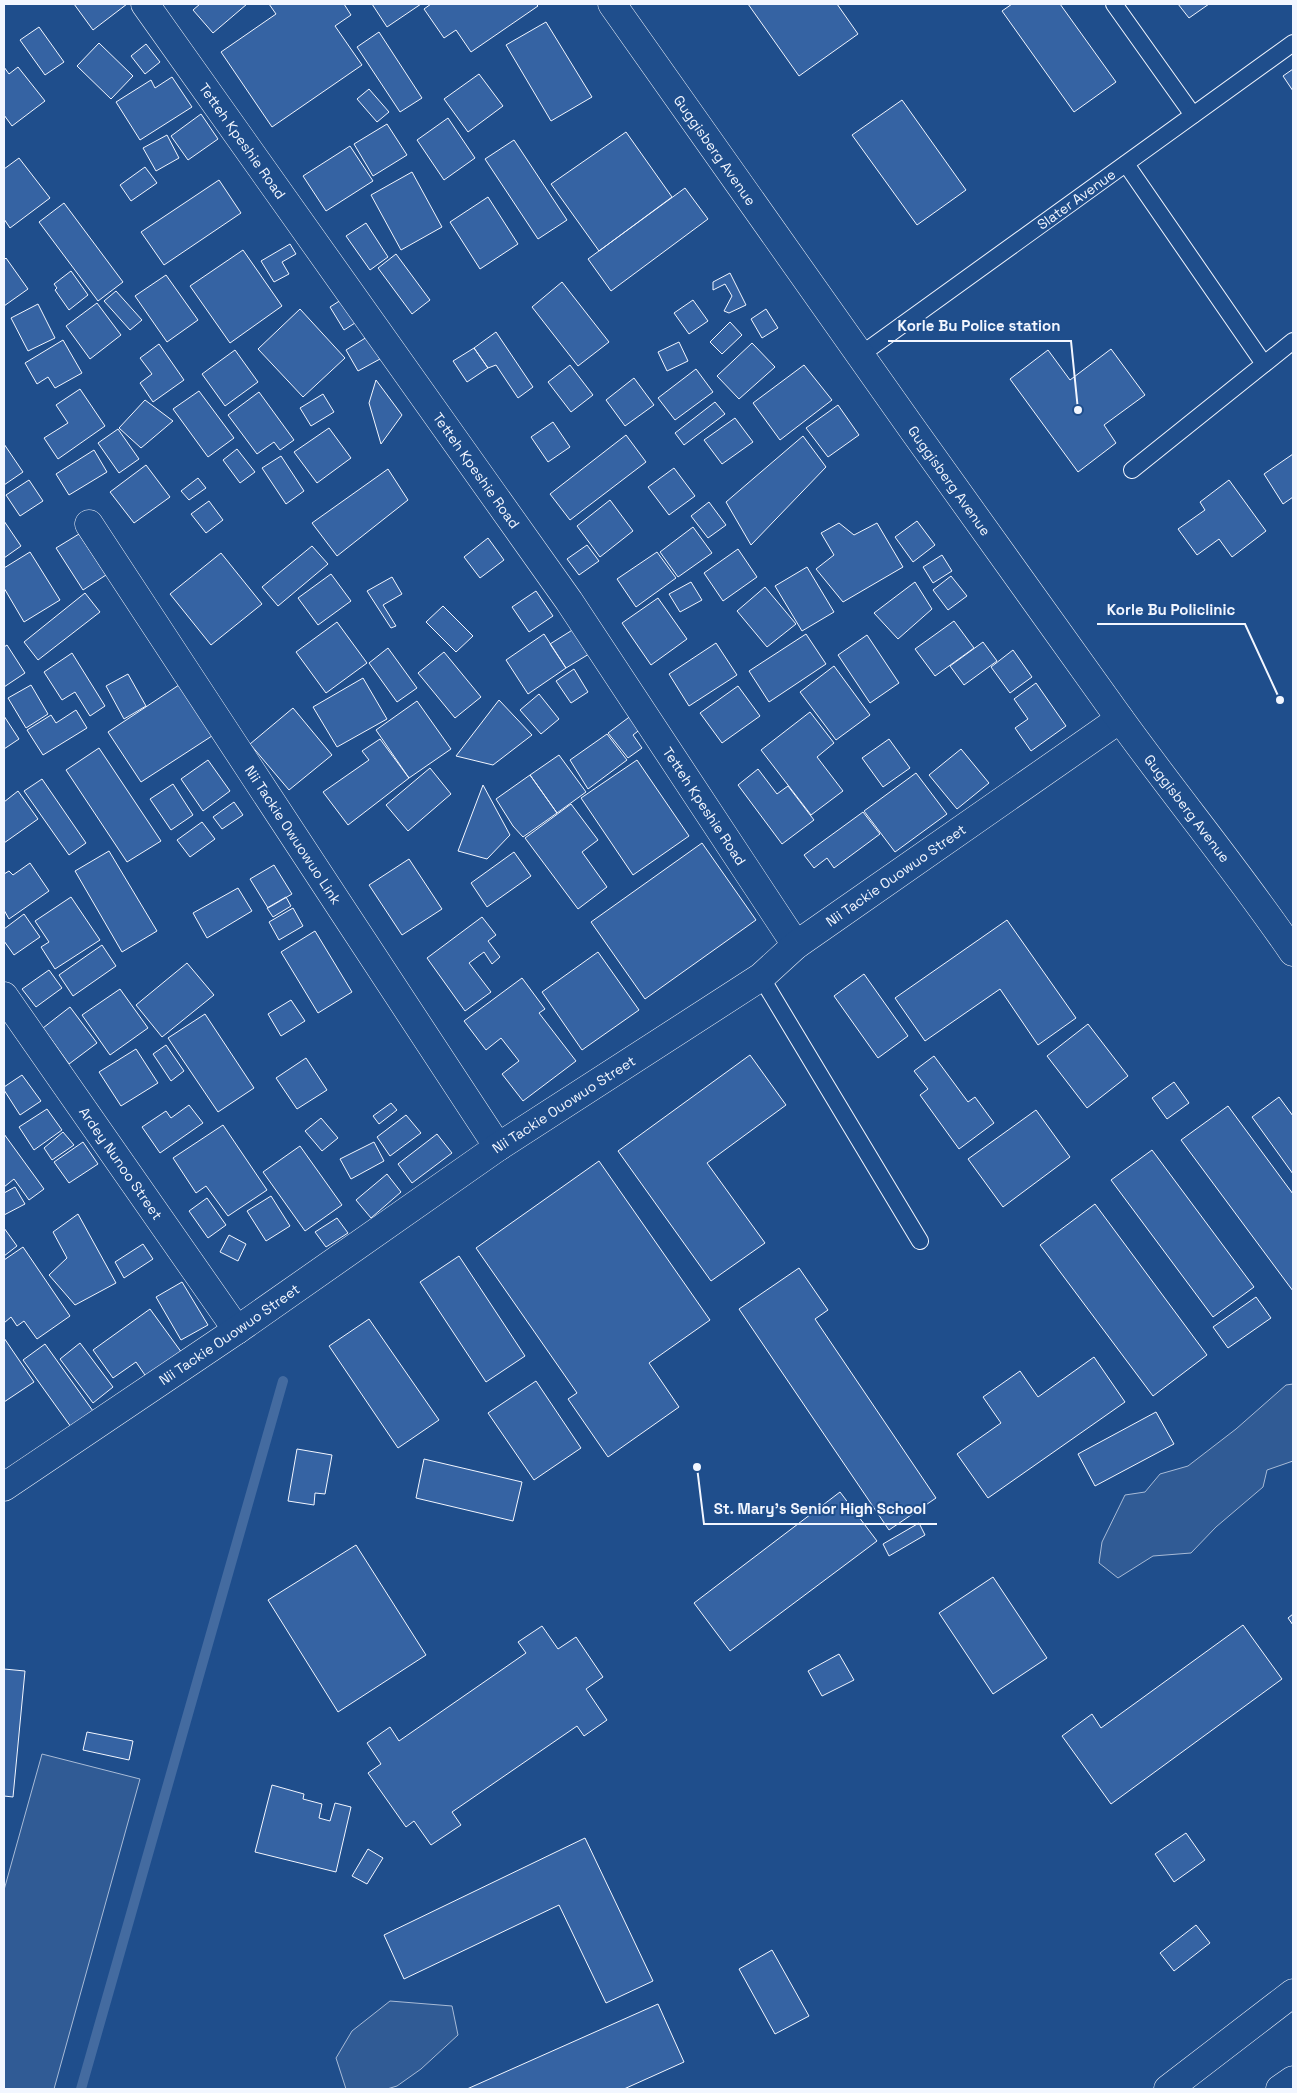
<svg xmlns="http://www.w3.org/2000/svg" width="1297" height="2093" viewBox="0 0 1297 2093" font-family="'Space Grotesk',sans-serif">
	<rect width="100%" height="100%" fill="#1f4e8c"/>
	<!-- built -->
	<path fill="#305b95" stroke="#a8bbd7" d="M1293 1384V1461L1267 1470 1263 1487 1216 1527 1191 1553 1153 1556 1118 1578 1099 1563 1102 1542 1125 1495 1145 1492 1160 1474 1188 1466 1236 1429 1286 1385Z
		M42 1754 140 1779 54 2089H4V1890Z
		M390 2001 452 2006 458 2035 421 2069 397 2086 387 2089H346L336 2058 352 2031Z"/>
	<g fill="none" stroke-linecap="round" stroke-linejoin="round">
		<!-- stream -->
		<path stroke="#446ba0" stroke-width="10" d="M81 2089 283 1381"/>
	</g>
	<!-- building -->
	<path fill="#3563a3" stroke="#f2f6ff" d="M74 4H127L93 30Z
		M200 4H247L213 33 193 10Z
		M269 4H344L351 15 335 26 362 65 272 127 221 52 276 14Z
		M372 4H421L387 27Z
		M431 4H536L538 6 471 52 456 30 444 38 424 9Z
		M748 4H837L858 34 799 76Z
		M1012 4H1060L1116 82 1074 112 1002 11Z
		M1178 4H1209L1189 18Z
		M546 22 592 97 551 121 506 45Z
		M39 27 64 62 45 75 20 40Z
		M379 32 422 98 400 112 357 47Z
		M99 43 133 76 111 99 77 66Z
		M146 44 160 62 145 74 131 56Z
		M4 67 9 74 18 67 45 101 12 126 4 115Z
		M1293 69V91L1283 76Z
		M479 74 503 106 468 132 444 99Z
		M172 77 192 107 140 140 116 102 151 80 155 88Z
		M369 89 389 112 377 122 357 99Z
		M902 100 966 190 917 225 852 135Z
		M201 114 218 139 188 160 171 136Z
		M448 118 475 158 444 180 417 140Z
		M387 124 407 155 373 176 354 144Z
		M626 132 672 197 599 251 551 184Z
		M167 135 179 158 156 171 143 148Z
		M514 140 567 220 538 239 485 159Z
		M350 146 373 181 326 211 303 176Z
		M19 158 50 198 10 228 4 219V169Z
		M145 167 157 183 131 201 120 185Z
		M412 172 442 227 401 250 371 195Z
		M219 180 241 213 164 265 141 232Z
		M685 188 708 219 611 291 588 259Z
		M488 197 518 244 480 269 450 222Z
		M64 203 123 282 98 301 39 222Z
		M366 223 388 257 370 270 346 236Z
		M290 244 296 254 282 262 289 274 274 282 261 261Z
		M243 250 282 306 230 343 190 286Z
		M396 254 430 300 412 314 378 268Z
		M6 258 28 289 4 306V260Z
		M71 271 88 295 69 310 55 290 57 288 54 284Z
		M730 273 746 305 729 313 724 311 732 296 725 284 713 290V282Z
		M166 275 198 320 167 342 135 296Z
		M562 282 609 342 578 366 532 307Z
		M116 291 142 320 130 330 104 301Z
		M341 300 355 323 344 330 330 307Z
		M693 300 708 321 689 334 674 313Z
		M97 303 121 335 90 359 66 326Z
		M38 304 55 338 28 351 11 318Z
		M300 309 345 358 303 397 258 349Z
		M766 309 778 328 762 338 751 319Z
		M730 322 742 335 722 354 710 342Z
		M496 332 533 387 518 398 496 365 488 368 474 348Z
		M367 337 380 359 358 371 346 350Z
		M63 340 82 373 55 388 48 377 37 384 25 363Z
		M679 342 688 361 667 371 658 352Z
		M752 343 775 367 739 399 717 376Z
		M159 344 184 380 153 402 140 383 152 374 140 358Z
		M474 348 488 368 467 382 453 361Z
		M1111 349 1145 395 1104 425 1116 443 1078 472 1010 379 1048 350 1070 380Z
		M235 350 258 382 225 406 202 374Z
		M570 365 593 395 571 412 548 382Z
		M804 365 832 400 780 440 753 403Z
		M696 369 713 392 675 420 658 398Z
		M634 378 654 405 625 426 606 400Z
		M376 380 402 415 381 444 369 403Z
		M80 389 105 426 58 459 44 438 68 423 56 405Z
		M199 391 234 438 208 457 173 409Z
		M259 392 294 440 280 450 274 442 257 454 228 415Z
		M323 394 334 412 311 426 300 408Z
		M145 400 173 421 141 448 119 428Z
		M715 402 725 414 684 445 675 433Z
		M838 405 859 435 828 457 806 428Z
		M735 418 753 442 722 464 704 440Z
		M553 422 570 447 548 462 531 437Z
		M329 428 351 458 317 483 294 452Z
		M118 429 139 459 119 473 98 443Z
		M626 435 646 462 570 520 550 494Z
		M803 436 826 467 751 545 726 502Z
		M4 444 23 472 4 485Z
		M237 449 255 472 240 483 223 460Z
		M94 450 107 472 69 495 56 474Z
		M1293 454V497L1283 504 1264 474Z
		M281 456 304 491 286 504 262 468Z
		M146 465 170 497 134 523 110 492Z
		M674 468 695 496 669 515 648 487Z
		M388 469 408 500 337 556 312 523Z
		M198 478 206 488 189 500 181 491Z
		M29 480 43 501 20 516 6 495Z
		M1229 480 1266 531 1232 557 1219 539 1197 555 1178 529 1205 510 1200 502Z
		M610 500 633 531 600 557 577 526Z
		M209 501 223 520 206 533 191 514Z
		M709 502 726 525 708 538 691 516Z
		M4 521 21 546 4 558Z
		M917 521 935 545 913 562 895 537Z
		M839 523 854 535 877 523 903 567 843 602 816 569 834 555 821 533Z
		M693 527 712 553 678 577 660 552Z
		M79 534 106 575 83 590 56 548Z
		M488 538 504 560 480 578 464 557Z
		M587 545 599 561 579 575 567 559Z
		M312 546 328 564 278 606 262 587Z
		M738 549 757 577 723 601 704 573Z
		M30 552 60 600 24 622 4 588V568Z
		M657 552 676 578 636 607 617 579Z
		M221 553 262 604 211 645 170 594Z
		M942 555 952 571 933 583 923 567Z
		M807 567 834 612 802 631 775 586Z
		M331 574 351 601 318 625 298 598Z
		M951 576 967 596 948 610 933 590Z
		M392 577 402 594 383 605 396 626 391 628 367 591Z
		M691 582 702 600 680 612 669 594Z
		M915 582 932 609 898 639 874 613Z
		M765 587 796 624 767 647 737 611Z
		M536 591 553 616 529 632 512 607Z
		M85 593 100 612 38 660 24 642Z
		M658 598 687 639 651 665 622 623Z
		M443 606 473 636 456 652 426 622Z
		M954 621 974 648 935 676 915 649Z
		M337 622 367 663 326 693 296 652Z
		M574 629 589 654 566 668 550 644Z
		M544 634 566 668 528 694 506 660Z
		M806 634 826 664 769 702 749 671Z
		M867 635 899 683 870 703 838 655Z
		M983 642 997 661 964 685 950 666Z
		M716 643 737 675 689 706 669 674Z
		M7 645 25 673 4 687V647Z
		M388 648 417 688 397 702 369 663Z
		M1013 650 1032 677 1010 693 991 667Z
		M444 652 481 697 455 718 418 673Z
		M72 653 105 706 90 716 75 692 62 700 44 672Z
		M834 666 870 715 836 740 800 692Z
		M574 669 588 692 571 703 556 681Z
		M128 674 146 706 124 719 106 686Z
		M363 678 387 719 337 747 313 707Z
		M182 683 215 734 141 782 108 732Z
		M1036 683 1066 726 1031 751 1015 728 1028 719 1014 699Z
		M31 685 48 714 26 728 8 698Z
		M738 686 760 716 722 743 700 713Z
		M539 694 559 719 541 734 520 710Z
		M499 700 532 735 493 765 456 756Z
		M417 701 451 749 409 778 376 730Z
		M293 708 332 755 289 790 250 744Z
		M76 710 87 728 43 755 27 730 51 715 56 723Z
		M810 712 834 743 817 757 843 791 811 815 761 750Z
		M632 715 642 728 633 735 642 748 628 758 608 733Z
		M4 716 19 739 4 749Z
		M607 734 627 760 588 789 570 760Z
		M380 739 409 778 348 825 323 792 369 760 362 751Z
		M889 739 910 768 883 787 862 758Z
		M99 748 161 841 127 862 66 770Z
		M961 749 989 783 957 809 929 775Z
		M559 755 586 792 557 813 530 775Z
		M208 760 230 791 203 811 181 779Z
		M637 760 689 836 633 875 581 798Z
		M430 768 451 794 408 831 386 805Z
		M758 769 777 794 788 786 814 820 782 844 738 785Z
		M916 773 947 814 895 852 864 811Z
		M530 775 557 813 523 837 513 826 496 799Z
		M42 779 86 843 69 855 24 791Z
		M173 784 193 815 171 830 150 799Z
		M483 785 510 835 487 859 458 851Z
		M18 791 38 819 4 843V802Z
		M234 802 243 815 222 829 213 817Z
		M571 804 598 840 582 852 607 887 578 909 525 838Z
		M863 812 880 834 834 868 827 858 814 868 804 855Z
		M202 822 215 839 190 857 177 840Z
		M702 843 756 920 645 999 591 922Z
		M109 851 157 931 122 952 75 871Z
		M514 852 531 876 487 907 471 883Z
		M409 859 442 909 402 935 369 885Z
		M30 863 49 891 9 919 4 910V874L9 871 13 875Z
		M274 865 292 894 268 908 250 879Z
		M238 888 252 911 207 938 193 913Z
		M71 897 100 940 55 969 41 947 49 942 35 921Z
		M286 897 291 906 273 917 267 908Z
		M293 908 303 926 279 940 269 922Z
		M24 914 40 937 14 955 4 941V929Z
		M482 917 496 935 488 941 500 957 492 964 484 952 469 963 491 992 465 1011 427 958Z
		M1007 920 1076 1018 1038 1045 1000 989 925 1041 895 998Z
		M315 931 352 992 318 1013 281 952Z
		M102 945 116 966 73 996 59 975Z
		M598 952 639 1010 582 1050 542 992Z
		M187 963 214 995 162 1037 136 1005Z
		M49 970 62 988 36 1007 22 989Z
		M864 974 908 1036 878 1058 834 996Z
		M522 978 545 1009 539 1013 576 1061 523 1101 502 1074 519 1061 501 1038 486 1050 464 1021Z
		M120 989 148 1028 110 1055 82 1015Z
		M291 1000 305 1021 281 1036 268 1014Z
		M70 1007 97 1043 69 1064 43 1028Z
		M205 1014 254 1088 218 1112 168 1038Z
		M1088 1024 1128 1076 1087 1108 1047 1056Z
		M166 1045 184 1071 171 1081 153 1054Z
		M136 1049 158 1083 121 1106 99 1072Z
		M750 1055 786 1105 707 1163 765 1243 711 1281 618 1151Z
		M934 1056 968 1102 975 1097 994 1123 959 1149 920 1095 928 1089 914 1071Z
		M306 1058 327 1090 297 1109 276 1078Z
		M22 1075 41 1101 20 1115 4 1090V1087Z
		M1174 1082 1189 1103 1167 1119 1152 1098Z
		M1279 1097 1293 1116V1174L1252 1117Z
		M391 1103 397 1110 379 1124 373 1116Z
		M189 1105 203 1123 160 1153 142 1127 166 1111 171 1118Z
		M1228 1106 1293 1194V1291L1181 1140Z
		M47 1109 62 1130 34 1150 19 1127Z
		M1036 1110 1070 1157 1003 1207 968 1159Z
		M406 1115 421 1133 390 1156 377 1137Z
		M321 1118 338 1138 322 1151 305 1131Z
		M223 1125 267 1190 228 1216 206 1186 196 1193 173 1158Z
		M63 1132 74 1145 52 1160 44 1148Z
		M4 1134 44 1189 29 1200 14 1179 4 1187Z
		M437 1134 452 1153 412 1183 398 1164Z
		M83 1142 98 1164 69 1183 54 1162Z
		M374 1142 384 1161 351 1179 340 1159Z
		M300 1146 342 1205 305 1231 263 1172Z
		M1152 1150 1254 1287 1213 1317 1111 1180Z
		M599 1161 710 1320 649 1363 679 1407 608 1457 568 1399 577 1393 476 1248Z
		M387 1174 401 1192 371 1218 356 1200Z
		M15 1187 25 1204 4 1215V1193Z
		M271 1196 290 1226 266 1241 247 1211Z
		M207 1198 226 1225 208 1238 189 1211Z
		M1095 1204 1207 1355 1153 1396 1040 1245Z
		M78 1214 116 1283 75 1305 49 1275 67 1258 53 1232Z
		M337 1218 348 1233 326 1247 315 1232Z
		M4 1228 17 1246 4 1256Z
		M229 1235 246 1244 238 1261 220 1252Z
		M143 1244 153 1259 124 1278 115 1262Z
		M23 1247 70 1316 37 1339 24 1321 17 1326 11 1317 4 1323V1260Z
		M459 1256 525 1356 486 1382 420 1282Z
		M799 1268 828 1310 815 1319 936 1498 889 1530 739 1309Z
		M182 1282 208 1325 181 1340 156 1297Z
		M1256 1297 1271 1318 1228 1348 1213 1327Z
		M150 1309 182 1353 147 1378 136 1362 113 1378 93 1350Z
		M369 1319 439 1420 398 1448 329 1346Z
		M4 1338 34 1382 4 1402Z
		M80 1343 113 1387 93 1403 60 1359Z
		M45 1344 93 1411 71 1427 23 1360Z
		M1094 1357 1125 1402 988 1498 957 1454 1001 1423 983 1397 1020 1371 1038 1397Z
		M536 1381 581 1448 534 1480 488 1413Z
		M1156 1412 1174 1444 1095 1486 1078 1454Z
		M297 1449 332 1455 325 1494 315 1493 314 1505 288 1501Z
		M424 1459 522 1482 513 1521 416 1498Z
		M840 1492 877 1541 730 1651 694 1603Z
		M919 1523 925 1535 889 1556 883 1544Z
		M356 1545 426 1655 338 1712 268 1600Z
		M993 1577 1047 1658 993 1694 939 1613Z
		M1293 1614V1625L1288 1618Z
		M1243 1625 1282 1679 1111 1804 1062 1736 1092 1714 1101 1728Z
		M542 1626 558 1649 576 1637 603 1677 586 1689 607 1720 584 1736 577 1726 452 1812 461 1825 431 1845 414 1821 406 1827 368 1773 381 1764 367 1743 390 1727 399 1741 526 1653 518 1642Z
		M839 1654 854 1680 822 1696 808 1671Z
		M4 1669 25 1671 13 1797 4 1796Z
		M87 1732 133 1741 129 1760 83 1750Z
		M272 1785 304 1794 303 1799 322 1804 319 1818 330 1821 335 1803 351 1807 336 1872 255 1852Z
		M1186 1833 1205 1860 1174 1882 1155 1854Z
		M585 1838 653 1981 606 2003 559 1905 404 1979 384 1935Z
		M368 1849 383 1858 367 1884 352 1876Z
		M1196 1925 1210 1943 1174 1971 1160 1953Z
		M772 1950 809 2016 775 2034 739 1969Z
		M658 2004 684 2062 624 2089H467Z"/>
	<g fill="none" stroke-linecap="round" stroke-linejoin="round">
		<!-- service casing -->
		<g stroke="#f2f6ff" stroke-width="18">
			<g id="service">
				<path d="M1114 4 1193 115"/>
				<path d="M1126 164 1264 364"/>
				<path id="s1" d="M859 356 1293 43"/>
				<path d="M1132 470 1293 341"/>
				<path d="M761 977 920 1241"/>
			</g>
		</g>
		<!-- minor casing -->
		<g stroke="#f2f6ff" stroke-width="29">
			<g id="minor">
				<path id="s2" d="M145 4 569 601 796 945"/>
				<path id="s3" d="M89 524 498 1147"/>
				<path id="s4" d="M4 996 237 1330"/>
				<path id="s5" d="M4 1487 237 1330 498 1147 761 977 796 945 1120 719"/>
			</g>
		</g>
		<!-- secondary casing -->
		<g stroke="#f2f6ff" stroke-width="29">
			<g id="secondary">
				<path id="s6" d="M612 4C778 241 946 477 1115 712 1173 793 1237 870 1293 952"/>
			</g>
		</g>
		<!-- primary casing -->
		<g stroke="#f2f6ff" stroke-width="29">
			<path id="primary" d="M1168 2089 1293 1993
				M1280 2089 1293 2080"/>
		</g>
		<!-- service -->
		<use href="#service" stroke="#1f4e8c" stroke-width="16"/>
		<!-- minor -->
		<use href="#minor" stroke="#1f4e8c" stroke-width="28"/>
		<!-- secondary -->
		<use href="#secondary" stroke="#1f4e8c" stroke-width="28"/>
		<!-- primary -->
		<use href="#primary" stroke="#1f4e8c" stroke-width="28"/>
	</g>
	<g text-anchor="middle" stroke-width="4" stroke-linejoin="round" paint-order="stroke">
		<!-- street labels -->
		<g font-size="14" fill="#f2f6ff" stroke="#1f4e8c">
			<text dy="5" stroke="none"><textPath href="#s2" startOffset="168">Tetteh Kpeshie Road</textPath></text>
			<text dy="5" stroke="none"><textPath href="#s6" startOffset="179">Guggisberg Avenue</textPath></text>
			<text dy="5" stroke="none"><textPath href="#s1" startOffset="268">Slater Avenue</textPath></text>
			<text dy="5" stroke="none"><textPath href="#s2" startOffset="572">Tetteh Kpeshie Road</textPath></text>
			<text dy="5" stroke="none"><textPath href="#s6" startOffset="584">Guggisberg Avenue</textPath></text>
			<text dy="5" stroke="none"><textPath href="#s2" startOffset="978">Tetteh Kpeshie Road</textPath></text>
			<text dy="5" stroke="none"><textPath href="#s6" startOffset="989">Guggisberg Avenue</textPath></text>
			<text dy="5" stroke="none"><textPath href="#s3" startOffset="372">Nii Tackie Owuowuo Link</textPath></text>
			<text dy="5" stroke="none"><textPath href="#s5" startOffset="1082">Nii Tackie Ouowuo Street</textPath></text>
			<text dy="5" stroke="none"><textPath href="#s5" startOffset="678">Nii Tackie Ouowuo Street</textPath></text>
			<text dy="5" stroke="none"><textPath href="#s4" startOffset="204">Ardey Nunoo Street</textPath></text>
			<text dy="5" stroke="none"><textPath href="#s5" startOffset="272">Nii Tackie Ouowuo Street</textPath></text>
		</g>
	</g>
	<!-- callouts -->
	<path fill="none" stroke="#f2f6ff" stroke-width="2" d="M1078 410L1071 341H888M1280 700L1245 624H1097M697 1467L704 1524H937"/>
	<g fill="#f2f6ff" stroke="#1f4e8c" stroke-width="2">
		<circle cx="1078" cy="410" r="5"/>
		<circle cx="1280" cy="700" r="5"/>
		<circle cx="697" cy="1467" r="5"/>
	</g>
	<g font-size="15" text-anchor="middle" font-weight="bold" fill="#f2f6ff" stroke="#1f4e8c" stroke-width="4" stroke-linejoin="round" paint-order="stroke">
		<text x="979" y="331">Korle Bu Police station</text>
		<text x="1171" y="615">Korle Bu Policlinic</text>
		<text x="820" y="1514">St. Mary's Senior High School</text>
	</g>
	<!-- border -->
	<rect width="1297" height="2093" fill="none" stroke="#f2f6ff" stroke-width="10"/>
</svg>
